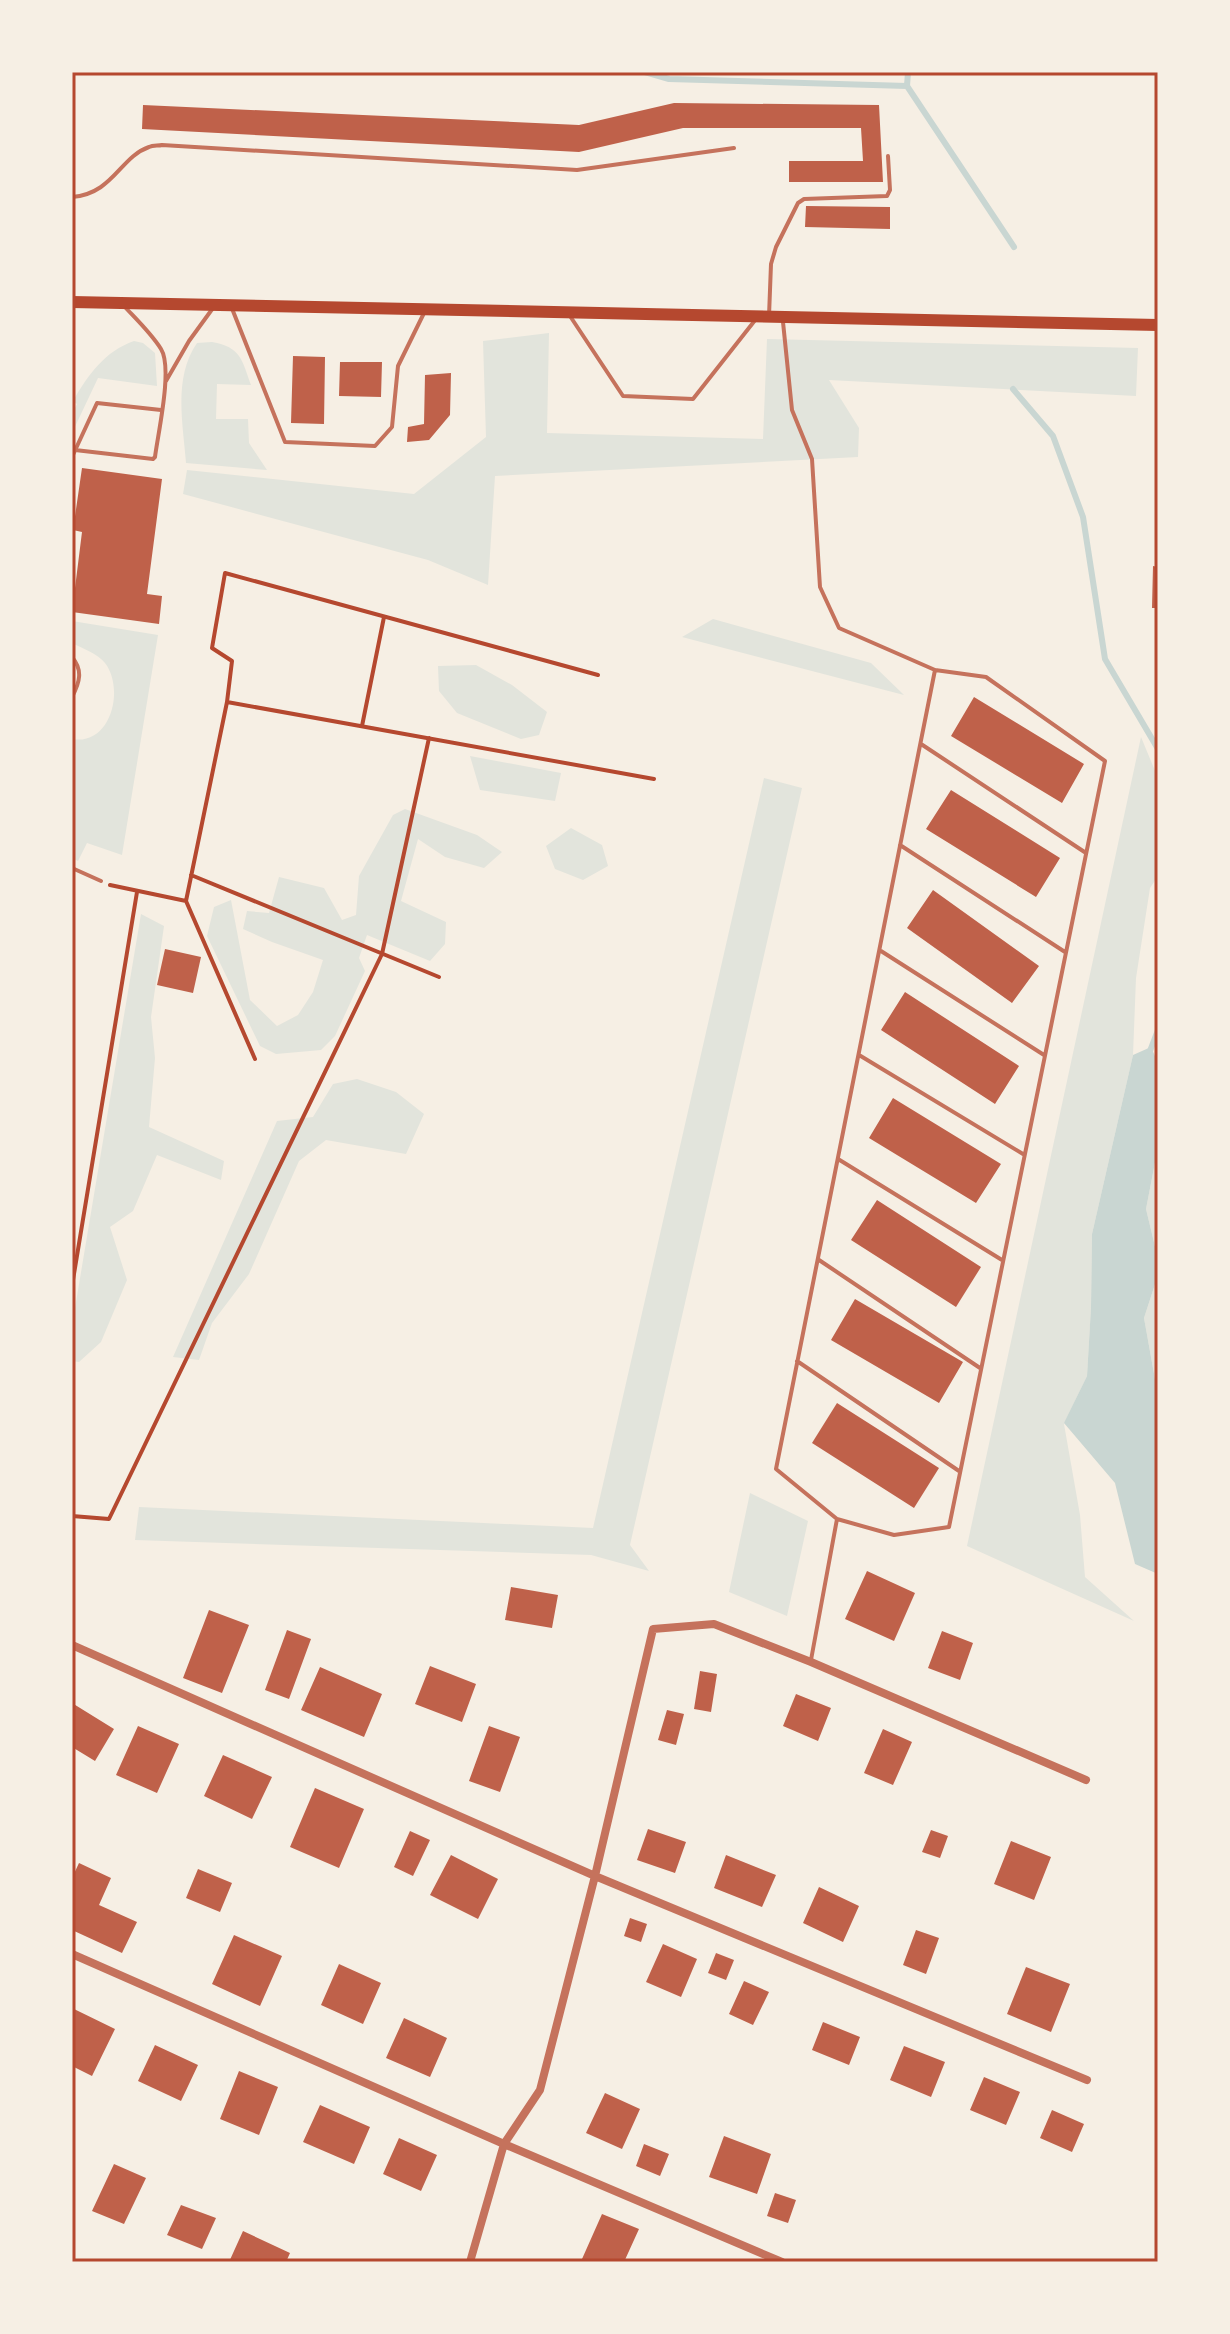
<svg xmlns="http://www.w3.org/2000/svg" width="1230" height="2334" viewBox="0 0 1230 2334" font-family="'DejaVu Sans',sans-serif">
	<rect width="100%" height="100%" fill="#f6efe4"/>
	<!-- green -->
	<path fill="#e2e4dc" d="M549 333 547 433 763 439 767 339 1138 348 1136 396 829 380 859 428 858 457 495 476 488 585 428 560 183 494 187 470 414 494 486 437 483 341Z
		M134 341 143 343 155 353 157 386 98 378 72 433V414L77 404 73 401C88 375 105 351 134 341Z
		M212 342C241 347 242 360 251 385L217 384 216 419H248L249 443 267 470 186 463C183 423 173 378 197 343Z
		M713 619 871 663 904 695 682 637Z
		M72 621 158 635 122 855 87 843 78 861 72 858V739C111 746 125 689 105 663 98 654 82 648 72 643Z
		M476 665 512 685 547 712 539 735 521 739 457 713 439 691 438 666Z
		M1141 737 1158 778V876L1150 888 1136 978 1133 1055 1092 1234 1091 1307 1087 1376 1064 1424 1080 1515 1085 1577 1134 1621 967 1546Z
		M470 756 561 773 555 801 480 790Z
		M764 778 802 788 630 1545 649 1571 591 1555 135 1540 139 1507 593 1528Z
		M405 809 477 835 502 852 484 868 445 857 418 839 401 901 446 922 445 944 430 961 367 935 359 958 365 971 335 1036 321 1050 276 1054 260 1046 207 936 214 907 231 900 250 1000 277 1026 298 1015 313 992 323 960 272 942 243 929 247 911 269 913 279 877 324 888 342 920 356 915 359 876 393 815Z
		M571 828 602 845 608 866 583 880 555 869 546 846Z
		M141 914 164 926 151 1017 155 1058 149 1127 224 1161 221 1180 157 1155 133 1211 110 1227 127 1280 101 1342 79 1362 72 1361V1326Z
		M357 1079 396 1092 424 1114 406 1154 326 1140 299 1161 249 1274 212 1323 199 1360 173 1357 277 1121 313 1117 333 1084Z
		M1158 1147V1259L1146 1209Z
		M1158 1275V1396L1144 1318Z
		M750 1493 808 1521 787 1616 729 1592Z"/>
	<!-- water -->
	<path fill="#c9d6d2" d="M1151 1047 1158 1063V1147L1146 1209 1158 1259V1275L1144 1318 1158 1396V1574L1135 1564 1115 1483 1064 1423 1087 1376 1091 1307 1092 1234 1133 1055Z"/>
	<g fill="none" stroke-linecap="round" stroke-linejoin="round">
		<!-- stream -->
		<path stroke="#c9d6d2" stroke-width="6" d="M645 72 669 79 907 86
			M908 72 907 86 1014 247
			M1013 389 1053 436 1083 517 1105 659 1158 749
			M1150 1051 1158 1030"/>
	</g>
	<!-- building -->
	<path fill="#bf614a" d="M674 103 879 105 883 182H789V161H863L861 128H683L579 152 142 129 143 105 579 125Z
		M806 206 890 207V229L805 227Z
		M293 356 325 357 324 424 291 423Z
		M340 362H382L381 397 339 396Z
		M451 373 450 415 429 440 407 442 408 427 424 424 425 375Z
		M82 468 162 479 147 594 162 596 159 624 72 612 82 532 73 530Z
		M1153 566 1158 567V608H1152Z
		M974 697 1084 764 1062 803 951 736Z
		M951 790 1060 858 1036 897 926 829Z
		M933 890 1039 966 1012 1003 907 928Z
		M165 949 201 957 193 993 157 985Z
		M905 992 1019 1066 995 1104 881 1030Z
		M893 1098 1001 1164 976 1203 869 1138Z
		M877 1200 981 1267 956 1307 851 1240Z
		M855 1299 963 1362 939 1403 831 1340Z
		M837 1403 939 1468 914 1508 812 1443Z
		M867 1571 915 1593 894 1641 845 1619Z
		M511 1587 558 1595 552 1628 505 1620Z
		M209 1610 249 1625 222 1693 183 1678Z
		M287 1630 311 1639 289 1699 265 1690Z
		M942 1631 973 1643 960 1680 928 1668Z
		M430 1666 476 1684 462 1722 415 1704Z
		M320 1667 382 1694 364 1737 301 1710Z
		M700 1671 717 1674 711 1712 694 1709Z
		M796 1694 831 1708 818 1741 783 1726Z
		M72 1703 114 1729 95 1761 72 1747Z
		M667 1710 684 1714 676 1745 658 1740Z
		M138 1726 179 1744 157 1793 116 1775Z
		M489 1726 520 1737 500 1792 469 1781Z
		M883 1729 912 1742 893 1785 864 1773Z
		M223 1755 272 1777 252 1819 204 1796Z
		M315 1788 364 1809 339 1868 290 1847Z
		M648 1829 686 1842 675 1873 637 1860Z
		M931 1830 948 1836 940 1858 922 1852Z
		M410 1831 430 1840 413 1876 394 1867Z
		M1011 1841 1051 1857 1034 1900 994 1884Z
		M451 1855 498 1879 478 1919 430 1895Z
		M726 1855 776 1875 762 1907 714 1888Z
		M79 1863 111 1878 99 1905 137 1922 122 1953 72 1930V1878Z
		M198 1869 232 1883 220 1912 186 1898Z
		M819 1887 859 1906 843 1942 803 1923Z
		M630 1918 647 1924 641 1942 624 1936Z
		M916 1930 939 1938 926 1974 903 1965Z
		M234 1935 282 1956 260 2006 212 1984Z
		M663 1944 697 1959 681 1997 646 1982Z
		M716 1953 734 1960 726 1980 708 1973Z
		M339 1964 381 1983 363 2024 321 2005Z
		M1026 1967 1070 1984 1051 2032 1007 2014Z
		M744 1981 769 1992 753 2025 729 2014Z
		M74 2009 115 2029 92 2076 72 2066V2014Z
		M404 2018 447 2038 430 2077 386 2058Z
		M823 2022 860 2037 849 2065 812 2050Z
		M155 2045 198 2065 181 2101 138 2081Z
		M904 2046 945 2062 931 2097 890 2080Z
		M239 2071 278 2087 259 2135 220 2119Z
		M984 2077 1020 2092 1006 2125 970 2110Z
		M605 2093 640 2109 622 2149 586 2133Z
		M320 2105 370 2127 354 2164 303 2142Z
		M1052 2110 1084 2124 1072 2152 1040 2138Z
		M724 2136 771 2154 757 2194 709 2177Z
		M399 2138 437 2155 421 2191 383 2174Z
		M644 2144 669 2154 660 2176 636 2166Z
		M114 2164 146 2178 124 2224 92 2211Z
		M775 2193 796 2200 788 2223 767 2216Z
		M181 2205 216 2218 202 2249 167 2235Z
		M602 2214 639 2229 624 2262H590L582 2259Z
		M243 2231 290 2253 286 2262H229Z"/>
	<g fill="none" stroke-linecap="round" stroke-linejoin="round">
		<!-- path -->
		<path stroke="#b5482f" stroke-width="4" d="M227 702 232 661 212 648 225 573 598 675
			M362 726 384 617
			M191 875 439 977
			M110 885 186 901 227 702 654 779
			M186 901 255 1059
			M72 1286 137 892
			M72 1516 109 1519 382 954 429 738"/>
		<!-- service -->
		<path stroke="#c5725c" stroke-width="4" d="M72 197C113 194 120 157 149 147 153 145 158 146 162 145L577 170 734 148
			M231 306 285 442 375 446 392 427 398 366 425 311
			M570 316 623 396 693 399 756 319
			M769 316 771 264 776 247 798 203 804 199 887 196 890 190 888 156
			M783 322 792 410 812 459 820 587 839 628 935 670 986 677 1105 761 949 1527 894 1535 837 1519
			M166 381 189 341 213 308
			M75 450 153 459 155 457C158 433 173 368 161 349 151 333 136 319 123 305
			M72 457 97 403 161 410
			M72 657C83 670 80 682 72 697
			M921 744 1086 853
			M900 845 1065 952
			M72 868 101 881
			M881 951 1044 1055
			M859 1055 1023 1154
			M838 1159 1002 1260
			M819 1260 980 1368
			M797 1361 959 1471
			M811 1660 837 1519 776 1469 935 670"/>
		<!-- minor -->
		<path stroke="#c5725c" stroke-width="8" d="M72 1645 595 1876 1087 2080
			M72 1954 504 2144 782 2262
			M470 2262 504 2144 540 2090 595 1876 653 1629 714 1624 811 1662 1086 1780"/>
		<!-- primary -->
		<path stroke="#b5482f" stroke-width="12" d="M72 302C434 307 796 319 1158 325"/>
	</g>
	<!-- border -->
	<rect width="1230" height="2334" fill="none" stroke="#f6efe4" stroke-width="148"/>
	<rect x="74" y="74" width="1082" height="2186" fill="none" stroke="#b5482f" stroke-width="3"/>
</svg>
